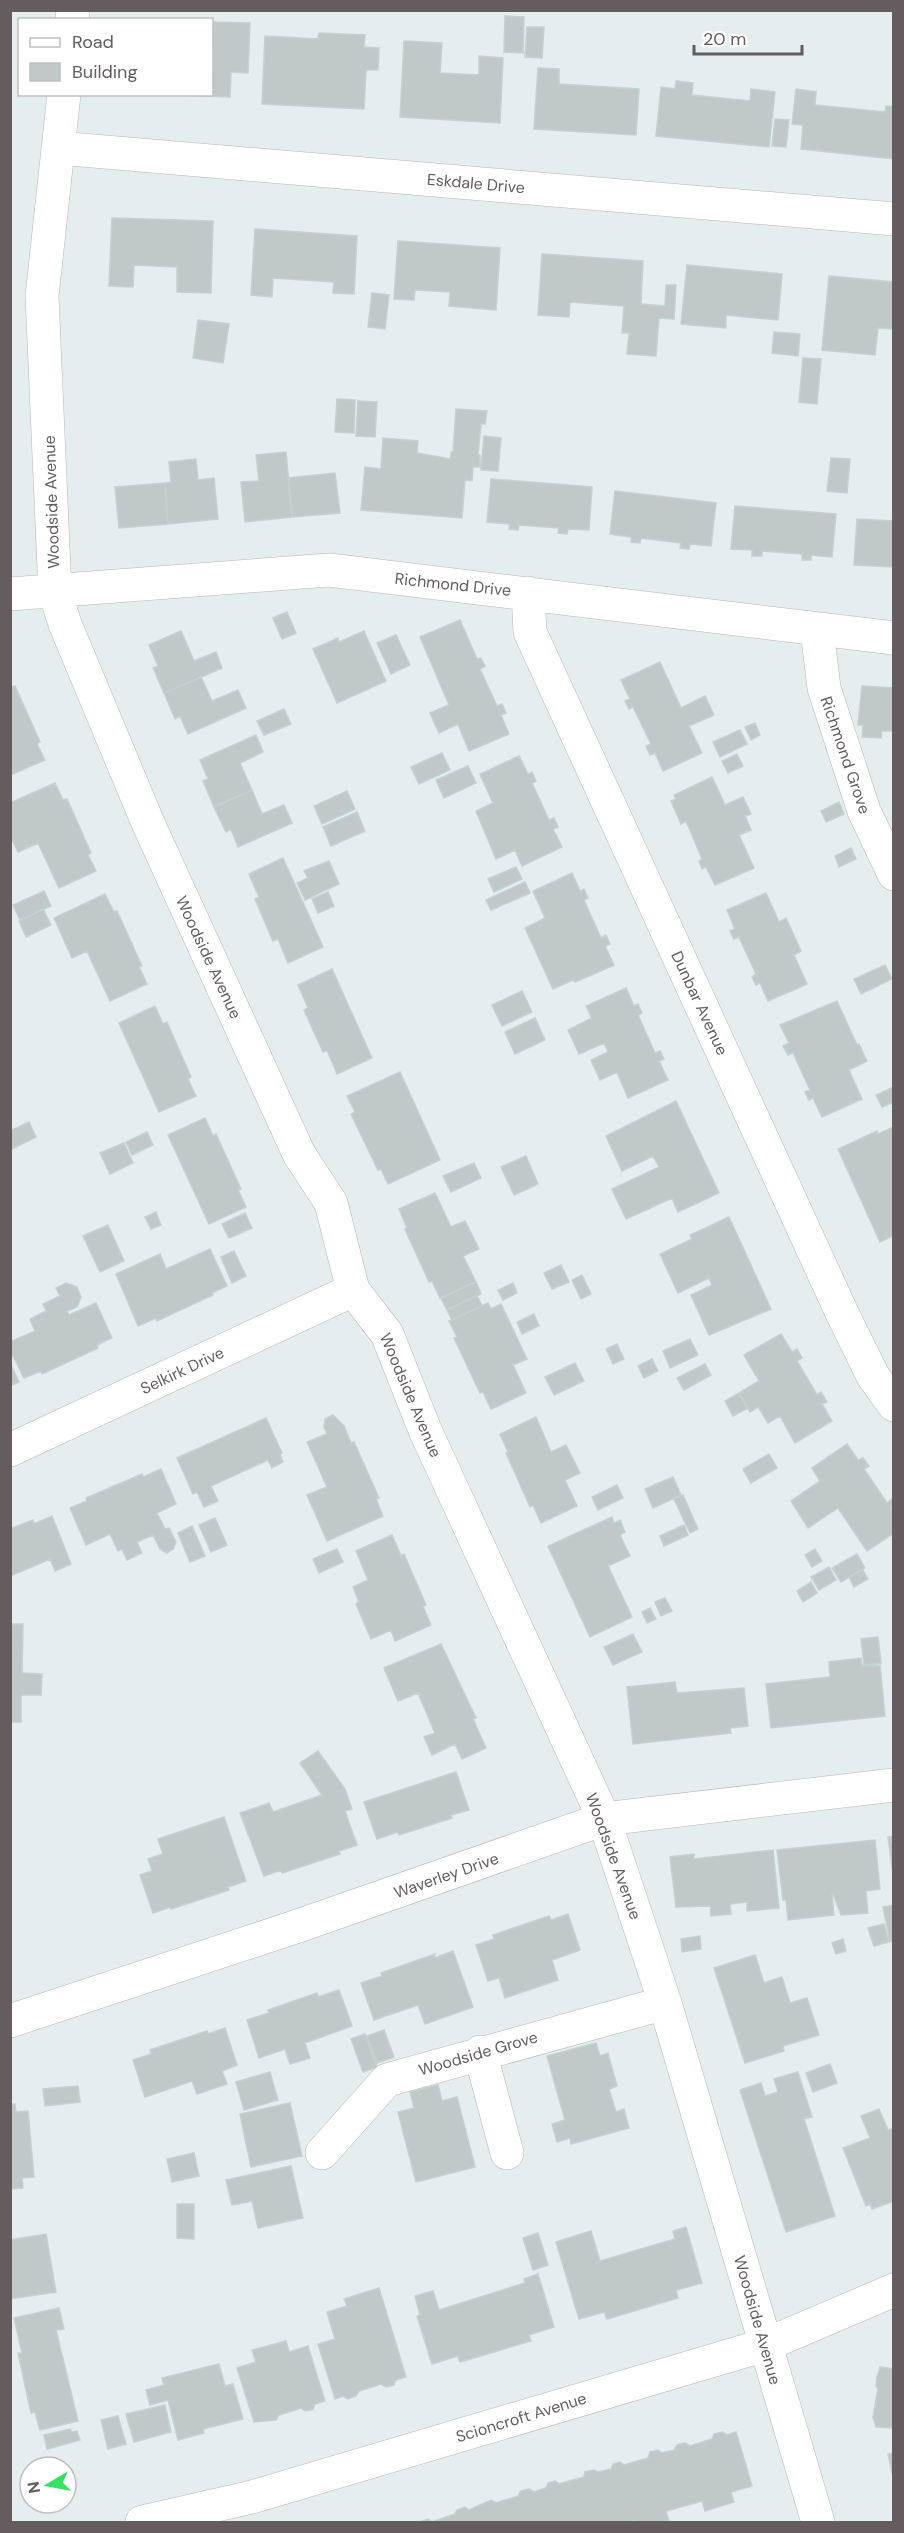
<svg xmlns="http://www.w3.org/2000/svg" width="904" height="2533" viewBox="0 0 904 2533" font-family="'DM Sans',sans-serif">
	<rect width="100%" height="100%" fill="#e4eeee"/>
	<!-- building -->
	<path fill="#c0c9c8" stroke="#c2d2d0" stroke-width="1.5" d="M505 16 524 17 523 53 504 52Z
		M214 22 250 23 248 73 231 72 230 97 150 94H212Z
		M527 27H544L542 58 525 57Z
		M319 33 365 35 364 47 379 48 378 70H366L364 109 262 104 265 36 318 39Z
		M404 41 442 43 440 73 479 75V56L503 58 500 123 400 117Z
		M538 68 559 69V84L639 89 636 135 534 129Z
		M676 81 693 83 692 95 750 101 751 89 775 92 769 147 656 136 661 87 675 89Z
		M796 89 816 92 815 105 885 112 886 106 894 107V159L801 149 803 125 792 124Z
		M775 119 789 120 786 147 772 146Z
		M112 218 213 221 211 293 177 292V267L134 265 133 287 109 286Z
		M255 229 357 236 354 294 333 293 334 282 273 278 272 297 251 295Z
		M398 241 500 248 496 310 449 306 450 292 415 290 414 300 394 299Z
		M542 254 643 261 641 304 665 306 666 285H676L674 319 659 318 656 356 627 354 629 333H622L624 306 570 302 569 317 538 315Z
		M687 265 782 274 778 320 726 315V328L681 324Z
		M829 276 894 282V329L878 328 875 355 822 350Z
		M372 293 389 295 385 329 368 327Z
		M198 320 229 324 223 363 193 358Z
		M774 332 800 334 798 356 772 353Z
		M803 358 821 359 817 404 799 402Z
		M337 399 355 400 354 433 335 432Z
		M358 401 377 402 375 437 356 436Z
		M456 409 487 411 485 424H481L478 455H480V467H473L472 481 465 480 462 518 361 510 365 467 381 469 383 438 418 441 417 453 450 459 451 452H453Z
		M484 436 501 438 498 471 481 470Z
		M286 452 292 517 245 522 241 482 259 481 256 455Z
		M831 458 850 459 847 493 827 491Z
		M196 459 198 480 214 478 218 519 168 524 165 483 171 482 169 462Z
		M335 473 340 513 292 517 288 478Z
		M491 479 592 487 589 530 568 529 567 534 558 533 559 528 519 525 518 530 509 529V524L487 522Z
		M165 483 168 524 119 528 115 487Z
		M615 491 716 503 711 546 690 544 689 549 680 548 681 543 641 538 640 543 631 542V537L610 534Z
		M735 506 836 514 832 557 811 555V560H802V554L762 551V556H752V550L731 549Z
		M857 519 894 521V567L854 565Z
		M287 612 296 633 282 639 273 618Z
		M460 620 477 659 481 658 485 666 480 669 497 706 502 704 506 713 501 715 509 734 469 751 458 724 439 733 430 713 449 705 420 637Z
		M181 631 194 661 216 652 222 668 164 693 153 668 158 666 149 645Z
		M364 631 386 681 337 703 313 649 338 638 339 642Z
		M396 635 410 665 391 674 377 643Z
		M660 662 681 708 705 696 714 715 689 726 702 753 663 771 655 753 650 755 646 746 651 744 633 707 629 709 625 701 630 699 621 680Z
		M201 677 212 701 238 690 246 708 188 734 180 716 175 719 164 693Z
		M10 683 12 687 15 686 40 742 37 744 45 760 10 775Z
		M862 686 894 688V731H882L881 738 862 737 863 725H858Z
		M284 709 291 724 264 735 257 721Z
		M755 723 760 735 751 740 745 727Z
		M740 730 747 744 720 757 713 742Z
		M256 735 263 752 240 763 252 790 214 807 203 781 208 779 200 760Z
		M442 753 450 770 419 784 411 767Z
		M737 754 743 766 728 773 722 761Z
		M519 756 528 774 532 772 536 781 532 783 549 820 554 818 558 827 553 829 562 847 522 866 515 850 496 859 476 811 493 803 480 774Z
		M468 766 476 783 444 798 436 780Z
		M712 777 725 805 743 797 751 814 745 816 751 830 739 835 754 868 715 885 706 867 702 869 699 861 702 859 686 821 681 824 671 801 676 799 674 795Z
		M55 783 63 800 67 799 91 853 88 855 96 871 59 888 38 843 18 852 10 835V803Z
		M252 790 262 814 284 805 292 823 238 847 231 829 226 832 214 807Z
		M347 791 355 809 322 824 314 806Z
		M839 802 844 814 826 822 821 811Z
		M357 812 365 831 331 846 323 827Z
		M851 848 856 859 839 867 835 856Z
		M283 858 323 947 288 963 278 939 273 941 255 899 259 897 249 874Z
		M329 861 339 884 305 900 297 883 308 878 304 871Z
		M516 867 522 879 494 892 488 879Z
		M572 873 580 891 584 889 588 898 584 900 601 938 606 935 610 944 605 946 614 965 575 982 573 980 553 989 525 928 545 918 533 891Z
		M525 882 530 893 491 910 486 900Z
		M44 891 51 906 20 920 13 905Z
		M328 892 334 906 318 913 312 899Z
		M766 893 779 922 786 918 801 951 794 955 807 984 768 1001 760 983 756 985 752 977 756 974 739 937 734 939 730 931 735 929 727 910Z
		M105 894 114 912 117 911 142 966 139 967 147 984 110 1001 87 951 72 958 54 918Z
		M43 909 51 925 26 937 19 921Z
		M885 965 892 979 861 994 854 979Z
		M332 969 372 1058 337 1074 327 1050 323 1052 304 1010 308 1008 298 985Z
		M626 988 634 1006 638 1004 642 1013 638 1015 655 1053 660 1051 664 1059 659 1061 668 1080 628 1098 617 1072 600 1080 591 1060 608 1052 604 1043 579 1054 568 1030 592 1018 586 1006Z
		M522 991 532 1012 502 1026 492 1005Z
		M837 1001 857 1045 859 1044 867 1061 849 1070 862 1099 822 1117 813 1098 809 1100 805 1092 810 1090 793 1053 788 1055 783 1046 789 1043 780 1025Z
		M155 1006 163 1024 167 1022 191 1077 188 1079 196 1096 159 1112 119 1023Z
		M535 1018 545 1040 515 1054 505 1032Z
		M400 1072 440 1160 388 1184 381 1169 378 1170 351 1114 355 1112 347 1096Z
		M894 1087V1102L882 1107 876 1095Z
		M676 1101 719 1193 678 1212 672 1198 626 1219 612 1189 659 1167 653 1156 622 1171 606 1136Z
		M205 1118 213 1136 216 1134 241 1189 238 1190 246 1207 209 1224 168 1135Z
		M29 1122 36 1137 10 1150V1131Z
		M894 1127V1235L880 1242 838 1149 877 1131 878 1134Z
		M147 1132 153 1145 132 1155 126 1142Z
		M124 1143 133 1163 110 1174 100 1153Z
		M526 1156 538 1184 514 1195 501 1167Z
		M474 1163 481 1178 451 1192 443 1176Z
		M435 1193 451 1227 465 1221 479 1249 463 1256 476 1282 440 1298 432 1281 429 1282 405 1229 407 1228 399 1209Z
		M156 1212 161 1225 151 1229 145 1217Z
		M245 1213 252 1228 229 1238 222 1224Z
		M729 1217 771 1309 709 1335 691 1295 712 1285 709 1278 678 1293 660 1254 692 1239 690 1235Z
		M108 1225 124 1261 100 1272 83 1236Z
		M210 1249 227 1286 212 1293 213 1295 157 1321 156 1318 138 1326 116 1274 160 1254 166 1269Z
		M234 1251 246 1276 232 1283 221 1257Z
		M561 1265 569 1282 552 1289 544 1273Z
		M582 1275 591 1294 581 1299 572 1280Z
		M476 1282 481 1294 447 1310 441 1298Z
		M66 1283 77 1287 81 1297 77 1307 67 1311 69 1315 96 1303 112 1338 97 1345 98 1348 42 1374 41 1371 24 1378 10 1350V1342L35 1331 30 1319 46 1311 43 1304 60 1296 56 1288Z
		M513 1283 517 1293 503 1300 498 1290Z
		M477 1295 482 1306 452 1320 447 1310Z
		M488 1303 491 1309 501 1304 527 1359 513 1365 526 1393 491 1409 483 1392 480 1393 454 1338 457 1337 449 1321Z
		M534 1314 539 1326 522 1334 517 1322Z
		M781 1334 792 1352 797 1349 802 1358 797 1361 817 1395 821 1392 827 1402 822 1404 832 1421 795 1443 780 1416 768 1423 758 1407 750 1412 739 1393 759 1381 744 1355Z
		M690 1339 698 1355 670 1368 663 1351Z
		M617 1344 624 1359 613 1364 606 1349Z
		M652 1359 658 1371 644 1378 638 1366Z
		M10 1363 19 1382 10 1386Z
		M575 1363 584 1381 554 1395 545 1377Z
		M705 1364 711 1375 684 1390 677 1378Z
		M739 1393 748 1408 733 1416 725 1401Z
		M333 1415 344 1426 351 1443 354 1442 379 1498 376 1499 383 1516 327 1541 307 1495 327 1487 307 1442 327 1434 324 1427 325 1419Z
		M536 1417 551 1452 566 1445 580 1473 565 1480 577 1506 541 1523 533 1505 530 1507 506 1453 508 1452 500 1434Z
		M266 1418 282 1453 280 1454 283 1462 272 1468 268 1460 211 1486 218 1501 204 1507 197 1492 193 1494 177 1458Z
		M847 1444 858 1460 863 1458 869 1466 864 1469 887 1503 892 1499 894 1501 891 1509 894 1513V1533L867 1551 838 1508 808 1528 791 1501 820 1481 812 1468Z
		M769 1454 777 1468 751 1483 743 1469Z
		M161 1469 176 1504 157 1513 165 1529 169 1528 176 1542 173 1549 167 1553 160 1549 153 1535 137 1542 142 1553 127 1560 122 1549 118 1551 110 1534 86 1545 70 1508 87 1501 86 1498 142 1474 143 1477Z
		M673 1477 681 1495 653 1508 645 1489Z
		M617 1485 623 1498 598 1510 592 1497Z
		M683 1495 698 1529 690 1533 674 1499Z
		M52 1516 71 1564 55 1571 50 1559 10 1576V1529L33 1520 34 1524Z
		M612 1517 614 1523 620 1520 625 1532 620 1535 630 1556 608 1566 632 1617 590 1637 548 1546Z
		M215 1518 227 1545 211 1552 199 1525Z
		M684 1525 688 1535 664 1546 660 1536Z
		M192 1526 205 1556 190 1562 178 1533Z
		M392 1535 401 1556 404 1554 426 1605 423 1606 431 1625 395 1641 391 1630 371 1639 356 1604 359 1602 353 1587 368 1580 356 1551Z
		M337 1549 343 1562 319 1573 313 1559Z
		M815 1549 822 1561 812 1567 805 1555Z
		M857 1554 865 1568 841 1582 832 1568Z
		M829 1567 836 1580 819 1590 811 1577Z
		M862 1569 868 1579 854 1587 849 1577Z
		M811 1582 817 1593 803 1602 797 1591Z
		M665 1598 672 1611 661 1616 655 1602Z
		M650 1608 656 1619 647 1623 642 1612Z
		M10 1624H23L22 1673 42 1674 41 1695H21V1722H10Z
		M633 1634 642 1652 613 1665 604 1647Z
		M878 1637 881 1663 864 1665 861 1639Z
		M441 1644 476 1718 473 1719 486 1748 462 1759 455 1744 432 1755 424 1737 435 1733 418 1693 398 1701 384 1668Z
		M861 1658 862 1666 880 1665 885 1716 771 1728 766 1684 830 1677 829 1662Z
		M675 1682 677 1693 744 1688 748 1726 730 1728 731 1733 633 1744 627 1687Z
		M318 1751 345 1789 352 1809 345 1811 357 1845 339 1851 340 1854 282 1873 281 1870 264 1876 240 1813 269 1803 273 1812 322 1795 300 1763Z
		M456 1772 469 1810 451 1815 452 1818 399 1835 398 1832 377 1839 364 1802Z
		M224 1817 246 1881 228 1887 229 1890 171 1909 170 1907 153 1913 140 1875 152 1871 148 1859 163 1854 158 1839Z
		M894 1836V1882L888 1837Z
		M875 1840 880 1889 866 1891 868 1913 841 1915 833 1894H832L834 1915 788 1920 786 1900H783L777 1850Z
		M773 1850 779 1908 747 1911V1902L730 1904 731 1914 711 1916 710 1906 676 1907 670 1857 694 1854V1859Z
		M894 1905V1941H890L883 1907Z
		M568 1914 580 1950 552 1960 558 1980 505 1998 499 1978 488 1981 476 1945 494 1939 493 1935 549 1916 551 1920Z
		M884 1924 889 1942 874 1946 868 1928Z
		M700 1936 701 1949 682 1952 681 1939Z
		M843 1939 846 1951 836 1954 832 1943Z
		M453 1951 473 2007 425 2024 418 2005 374 2020 361 1983 382 1976 381 1973 435 1954V1958Z
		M755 1955 764 1983 782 1977 790 2003 807 1998 819 2035 783 2046 784 2051 745 2063 714 1968Z
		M339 1990 352 2026 305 2043 310 2058 290 2064 285 2049 259 2058 247 2020 269 2013 268 2010 317 1993 318 1997Z
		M225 2028 237 2065 222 2071 227 2084 197 2094 192 2081 145 2097 133 2060 151 2054 150 2050 207 2031 208 2034Z
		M384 2030 394 2057 377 2063 367 2036Z
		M365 2034 377 2067 363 2072 351 2039Z
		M596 2043 600 2056 608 2053 617 2086 609 2089 616 2112 624 2109 629 2128 571 2144 570 2138 557 2142 552 2124 565 2120 547 2056Z
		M830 2064 837 2083 813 2092 806 2073Z
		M270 2072 278 2100 244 2110 236 2082Z
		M798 2072 812 2117 804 2119 835 2216 786 2232 740 2090 761 2083 765 2096 778 2092 774 2079Z
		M438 2085 442 2101 457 2097 475 2167 416 2182 398 2112 414 2108 410 2092Z
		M78 2086 80 2102 45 2106 43 2089Z
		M290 2103 302 2156 251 2167 240 2114Z
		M15 2104 16 2112 28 2111 34 2177 22 2178 23 2188 10 2189V2105Z
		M879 2109 888 2130 894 2128V2201L872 2209 870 2204 866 2206 843 2148 870 2138 861 2116Z
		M194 2153 199 2176 172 2182 167 2159Z
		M291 2166 303 2218 258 2228 252 2201 232 2205 226 2180Z
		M177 2204H194V2239L177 2238Z
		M686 2227 702 2283 676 2290 678 2298 607 2319 604 2312 579 2319 556 2242 591 2231 600 2261 675 2239 673 2231Z
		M538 2233 548 2265 533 2270 523 2238Z
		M46 2234 56 2292 10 2299V2240Z
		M538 2274 554 2327 529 2335 531 2341 460 2362 458 2356 432 2364 417 2316 420 2315 415 2296 433 2291 439 2310 525 2283 524 2279Z
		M379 2288 406 2377 396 2380 394 2385 386 2387 381 2384 359 2391 356 2396 348 2399 343 2396 335 2399 318 2344 335 2339 327 2312 347 2306 344 2299Z
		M59 2308 64 2329 56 2330 78 2421 40 2430 35 2412 31 2413 18 2353H22L14 2318Z
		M286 2341 289 2352 308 2346 325 2401 315 2404 313 2409 305 2411 301 2408 279 2415 276 2420 254 2422 237 2368 256 2362 252 2350Z
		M219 2364 225 2386 233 2384 243 2419 203 2429 204 2433 178 2440 168 2400 150 2405 146 2390 164 2385 162 2378Z
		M880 2367 894 2369V2428L876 2427 873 2417 878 2389 876 2386 877 2377Z
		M165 2405 171 2432 134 2442 126 2414Z
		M118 2416 126 2444 108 2449 101 2420Z
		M70 2429 72 2432 77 2431 80 2440 47 2449 44 2435Z
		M723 2432 727 2435 736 2432 752 2486 731 2492 734 2502 705 2511 702 2501 666 2511 669 2521 664 2522H637L636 2520 628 2522H419L428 2519 432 2522 455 2514 457 2510 465 2507 469 2510 491 2500 496 2503 518 2496 521 2491 529 2489 534 2492 546 2488 548 2483 555 2481 559 2484 584 2477 585 2472 594 2470 598 2472 611 2469 613 2464 620 2462 624 2465 648 2458 650 2452 658 2450 662 2453 674 2450 677 2445 685 2443 690 2446 712 2439 714 2434Z
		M894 2453V2472L892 2473 888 2454Z"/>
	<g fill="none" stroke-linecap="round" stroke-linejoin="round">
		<!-- minor casing -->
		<g stroke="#bab4b5" stroke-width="34">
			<path id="minor" d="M72 20 73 10
				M64 94 42 296 55 592 65 624 148 823 299 1154 331 1203 353 1290 387 1334 425 1430 604 1819 665 2003 818 2522
				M58 148 894 219
				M528 593 530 632 842 1313 873 1376 894 1405
				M10 594 329 570 894 638
				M817 630 824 688 864 811 894 874
				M10 1450 353 1290
				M10 2021 298 1926 604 1819 894 1785
				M480 2052 507 2153
				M322 2153 387 2080 665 2003
				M142 2522 252 2497 765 2345 894 2290"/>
		</g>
		<!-- minor -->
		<use href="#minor" stroke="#fff" stroke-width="33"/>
	</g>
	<g text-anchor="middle" stroke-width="4.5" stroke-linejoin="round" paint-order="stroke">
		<!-- street labels -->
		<g font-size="16" fill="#645c5e" stroke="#fff">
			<text transform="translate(476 183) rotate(5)" y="6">Eskdale Drive</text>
			<text transform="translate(51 502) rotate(-92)" y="6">Woodside Avenue</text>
			<text transform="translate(453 584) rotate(6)" y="6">Richmond Drive</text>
			<text transform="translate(846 755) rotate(71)" y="6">Richmond Grove</text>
			<text transform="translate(209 957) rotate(65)" y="6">Woodside Avenue</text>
			<text transform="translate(700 1003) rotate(65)" y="6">Dunbar Avenue</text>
			<text transform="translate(182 1370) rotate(-25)" y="6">Selkirk Drive</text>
			<text transform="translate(411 1395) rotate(67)" y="6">Woodside Avenue</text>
			<text transform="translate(614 1856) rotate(70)" y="6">Woodside Avenue</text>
			<text transform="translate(446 1875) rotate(-19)" y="6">Waverley Drive</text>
			<text transform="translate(478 2053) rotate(-16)" y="6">Woodside Grove</text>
			<text transform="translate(758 2320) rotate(74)" y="6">Woodside Avenue</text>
			<text transform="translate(521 2417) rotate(-17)" y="6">Scioncroft Avenue</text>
		</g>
	</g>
	<!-- border -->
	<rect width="904" height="2533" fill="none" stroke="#645c5e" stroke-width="24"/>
	<!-- legend -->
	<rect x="18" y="18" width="195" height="78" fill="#ffffff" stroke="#c1bebf" stroke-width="1.5"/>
	<rect x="30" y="38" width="30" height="9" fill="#ffffff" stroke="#c1bebf" stroke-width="1.5"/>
	<text x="72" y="48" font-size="18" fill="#645c5e">Road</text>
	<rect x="30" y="63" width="30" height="18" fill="#c0c9c8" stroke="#c1bebf" stroke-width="1.5"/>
	<text x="72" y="78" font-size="18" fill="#645c5e">Building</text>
	<!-- north arrow -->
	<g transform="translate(48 2485) rotate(260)"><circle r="28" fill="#ffffff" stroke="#c1bebf" stroke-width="1.5"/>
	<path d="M0-4.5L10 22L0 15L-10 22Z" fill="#35e363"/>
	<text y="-9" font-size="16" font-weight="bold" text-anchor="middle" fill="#645c5e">N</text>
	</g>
	<!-- scale -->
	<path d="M694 45v9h108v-9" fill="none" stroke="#645c5e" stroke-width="3"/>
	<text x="703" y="45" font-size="18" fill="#645c5e" stroke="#ffffff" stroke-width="4.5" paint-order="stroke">20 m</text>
</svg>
